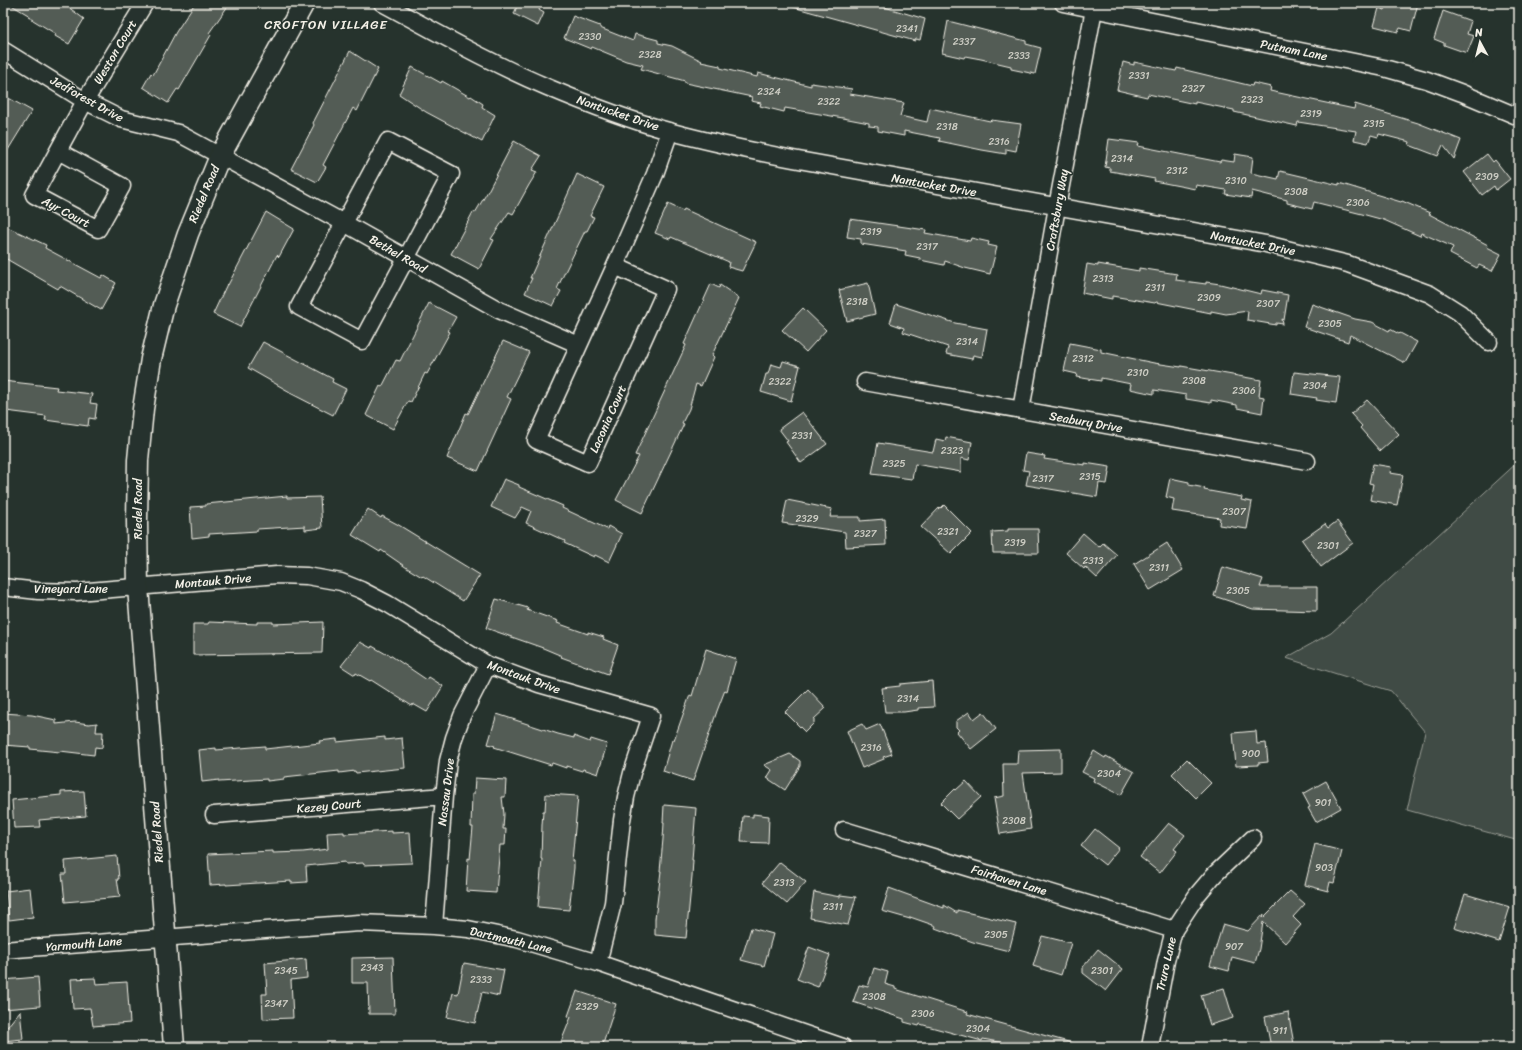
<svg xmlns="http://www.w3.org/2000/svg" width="1522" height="1050" viewBox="0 0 1522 1050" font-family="Sriracha,sans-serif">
	<rect width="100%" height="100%" fill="#26332d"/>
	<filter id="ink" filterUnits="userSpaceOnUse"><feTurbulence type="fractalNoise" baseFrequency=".025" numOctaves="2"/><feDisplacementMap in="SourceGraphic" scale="8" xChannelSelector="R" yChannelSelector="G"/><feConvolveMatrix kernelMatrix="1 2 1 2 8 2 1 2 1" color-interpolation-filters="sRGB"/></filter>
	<g filter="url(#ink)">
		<!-- green -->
		<path fill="#414b45" stroke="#9a9e96" d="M1519 461V841L1407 810 1425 732 1391 691 1286 658 1331 633Z"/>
		<!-- building -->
		<path fill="#525c55" stroke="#f4f1e8" d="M8 3H63L84 19 69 44 55 36 56 34 28 17 30 16Z
			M195 3H230L209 33 211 35 179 90 177 89 168 103 143 87 151 73 153 75 176 32Z
			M518 3H542L539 10 544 13 538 26 514 14Z
			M794 3H871L925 19 920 40 916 39 915 41 793 7Z
			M1387 3H1418L1411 31 1400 28 1398 32 1374 26 1379 8 1385 10Z
			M1443 11 1471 21 1467 34 1474 36 1467 53 1444 45V43L1434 39Z
			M573 16 600 26V28L633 41 635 34 658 40V43L672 46 702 61 701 62 720 66V68L757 77 758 73 811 86V83L852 89 850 94 904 103 900 116 927 122 930 108 990 121 991 120 1021 124 1016 151 1006 149V154L982 150 939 141 940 138 904 131V136L878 131V127L869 126V123L843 118 785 108 784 112 760 106 761 103 751 101 752 97 685 83V81L641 69 643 65 626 61 592 47 591 49 564 38Z
			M948 21 1026 41V44L1041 48 1035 74 1011 69V66L981 59 965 56 964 58 942 53Z
			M350 51 378 69 357 111 353 108 323 165 326 167 317 182 291 169 314 125 313 123Z
			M1123 62 1134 65V62L1176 71 1177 68 1252 86 1253 83 1271 87 1270 91 1354 109 1355 104 1418 123 1461 140 1454 159 1443 145 1438 156 1409 145 1410 142 1379 134 1378 137 1371 135 1368 143 1354 140 1356 131 1298 122 1297 126 1234 112V110L1195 102V104L1148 94 1147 97 1134 94 1117 90Z
			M412 67 441 83 442 81 470 97 471 96 483 104 482 107 495 115 482 142 426 112 399 94Z
			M3 95 32 111 3 158Z
			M1109 139 1139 143 1138 146 1220 162 1221 160 1234 162 1235 154 1253 157 1251 173 1278 179 1280 171 1339 185V183L1401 202 1402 201 1430 213 1429 214 1488 245 1487 247 1501 254 1492 271 1479 265 1477 268 1450 254 1453 247 1421 233 1420 236 1384 220 1362 214 1314 202 1312 209 1287 203V200L1252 191 1251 198 1225 194 1226 190 1196 185 1195 189 1154 181 1155 179 1110 171V168L1105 167Z
			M514 141 541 156 532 170 537 172 529 185 513 214 509 212 491 239 494 240 479 269 451 254 473 212 475 213 488 191Z
			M1487 154 1493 162 1495 160 1510 179 1496 190 1494 186 1482 195 1464 172Z
			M577 174 604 187 590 216 594 217 587 231H585L563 276 557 289 561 291 553 306 525 293 532 278H530Z
			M668 204 683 211 684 209 756 242 742 271 728 267 729 262 699 249 671 237 670 239 655 233Z
			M266 212 294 229 279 257 277 255 240 327 213 314 227 284 228 285Z
			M850 219 926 230 925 233 970 241 971 238 989 242 988 245 997 247 990 274 965 268 945 261 944 265 920 260V258L905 255 906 251 861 244V239L847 237Z
			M3 225 46 245 45 248 101 278 103 275 116 283 101 310 60 286 58 289 3 257Z
			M1087 264 1098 266V264L1139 271V268L1177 274 1176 280 1206 284V282L1220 284 1261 294 1262 290 1288 295 1284 320 1282 319 1283 324 1276 323V325L1247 320 1248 311 1226 314 1211 311V313L1156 302 1155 303 1112 296V299L1082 293Z
			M868 283 875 314 847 321 839 290Z
			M711 284 719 288 720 285 739 298 712 355 714 357 701 386 696 384 689 409 682 423 684 424 642 513 616 500 639 456 635 455 686 345 684 344Z
			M429 303 456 317 448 331 450 332 427 374 425 373 411 402 408 401 393 429 366 415 380 386 382 387 396 360 400 361Z
			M896 304 955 323 987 329 982 357 973 355 972 359 946 354 948 347 903 332 904 328 890 323Z
			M1312 304 1355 319 1372 322 1389 331 1390 329 1399 334 1400 333 1417 342 1405 363 1350 335 1348 342 1304 327Z
			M803 308 826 330 806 352 782 330Z
			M503 341 529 352 507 397 511 399 478 471 447 458 466 413 468 414Z
			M263 342 333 379 332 382 346 389 333 415 290 393V392L248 368Z
			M1070 343 1101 349V352L1154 363 1181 367V366L1261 380 1259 396 1264 397 1262 413 1237 408V405L1211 400V403L1186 399V395L1154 390V394L1130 389 1131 384 1101 378V381L1076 377 1077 374 1064 371Z
			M783 361 800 366 791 401 761 392 766 374H768L771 364 781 367Z
			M1294 372 1340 377 1336 403 1316 400 1317 398 1291 394Z
			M3 381 57 387 56 390 92 394 90 403 97 404 95 419 89 418 88 426 45 420 46 416 6 411V408L3 407Z
			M1367 400 1399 434 1380 451 1360 428 1362 426 1351 414Z
			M802 412 827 444 801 463 786 442 788 441 779 429Z
			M946 437 972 442 969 460 961 458V472L915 464 912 479 872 474 878 443 933 452 936 439 945 441Z
			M1026 453 1045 456 1044 459 1085 465V463L1110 467 1107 484 1099 483 1097 497 1026 485 1029 471 1023 470Z
			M1373 464 1391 467 1390 473 1403 475 1397 505 1370 500 1373 484 1369 483Z
			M1170 478 1189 482V485L1205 488 1204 490 1242 497 1241 500 1252 502 1247 529 1219 525 1220 518 1172 511 1174 499 1166 497Z
			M504 479 519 485V487L563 506 562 508 607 529 608 526 622 534 609 562 595 555 594 557 564 543 565 541 526 523 531 511 522 507 515 518 491 507Z
			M287 496V498L320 497 322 528 305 530V526L257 529V531L209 534V536L192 538 190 507 206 506V504Z
			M787 500 832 509 830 517H860V521L885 519 886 545 846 547 845 532 782 523Z
			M944 505 972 533 951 554 921 527 940 507 941 508Z
			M368 509 381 518 382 516 397 524 480 575 463 601 423 576 422 577 407 568 381 550 380 552 352 535Z
			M1337 521 1353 543 1321 567 1302 540 1325 524 1328 528Z
			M1008 529H1038L1039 553H993L992 532 1008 531Z
			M1083 533 1099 547 1103 543 1117 555 1097 578 1085 567 1084 569 1066 553Z
			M1167 543 1183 570 1150 590 1134 564Z
			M1223 567 1263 579 1260 587H1317V611L1253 609 1214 596Z
			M496 599 528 608 527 610 558 621 557 623 588 634V632L604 637 603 639 618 645 608 674 561 657 562 656 543 648 486 628Z
			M209 622 257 624V622H273V624L323 622 322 653 193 655V624H208Z
			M360 642 371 648 372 646 386 654 387 653 427 680 429 677 443 686 427 712 413 704 412 706 371 680 370 681 356 673 355 675 341 666Z
			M706 649 736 659 727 691 725 690 717 711 693 781 663 771 672 740H674L690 695 692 696Z
			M932 681 934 707 918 708V710L904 712H885L882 688 900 686V684Z
			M808 689 826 708 814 719V723L805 732 785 712Z
			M969 712 974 719 983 712 996 729 971 749 957 732 959 730 956 727V721Z
			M3 713 32 715 56 720V724L75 722 89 724 97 723 96 732H103L102 748 95 747 94 755 60 751V752L30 749V747L3 745Z
			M497 714 558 734 574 738V736L590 742 591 739 607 744 598 774 583 769 582 771 566 766V768L552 763 551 765 494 747 495 746 488 744Z
			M862 724 866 730 880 724 892 754 883 757 884 759 862 768 847 731Z
			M1256 731 1257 744 1266 743 1268 762 1258 763V765L1236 766 1233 733Z
			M385 737V740L402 738 405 768 356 773 355 771 339 773V771L284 777V779L267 781V779L219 782V780L202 782 199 750 216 748V750L265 746V749L320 743 319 741 337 739V742Z
			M1061 749V772L1023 773 1031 829 1000 834 994 798 1004 796 1003 764H1017L1018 750Z
			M1094 751 1105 758 1106 756 1134 772 1121 795 1093 781 1094 778 1082 772Z
			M790 754 800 761V766L785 790 767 778 772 770 764 765Z
			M1187 759 1211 783 1196 798 1172 774Z
			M475 778 506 780 505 797H502L504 814 503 829H506L505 845H500L496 893 466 891 468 858 470 859 473 827H471L472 794H474Z
			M966 781 981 797 957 819 941 803 955 789 956 790Z
			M1326 781 1341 808 1316 822 1308 808 1310 807 1303 794Z
			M84 791 86 816 39 820 40 827 14 828 12 800 61 795V792Z
			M546 794 578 796 572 861H574V868L569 910 538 907 542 859H541L542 825 543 811H545Z
			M664 805 696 808 692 860H693L692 876 686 938 655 935V919L661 871H660L663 839 664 823H663Z
			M753 814 769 816 768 843 741 842 743 816 753 817Z
			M1169 823 1185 835 1174 849 1177 851 1160 873 1140 857Z
			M1095 829 1119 848 1105 865 1081 846Z
			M392 831V833L410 832 412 863 364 865 363 863 346 864 345 862 306 866 307 882 291 883V881L226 885V884L210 885 208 854 273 851V853L303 852 328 849 327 833 344 832V834Z
			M1315 844 1342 851 1334 883 1330 882 1328 891 1305 885Z
			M117 856 119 879H117L120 897 65 902 62 874H66L65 861Z
			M780 862 806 882 787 904 762 883Z
			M30 888 33 917 9 920 6 891Z
			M889 888 944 908V905L957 913V910L1016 924 1009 951 973 942 935 928 936 926 910 917V919L882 911Z
			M1290 891 1305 904 1293 917 1301 925 1285 943 1263 922 1259 949 1255 963 1232 957 1229 971 1210 966 1223 924 1248 931 1264 914 1263 918Z
			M814 892 840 897V895L856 897 848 925 810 918Z
			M1465 894 1510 907 1499 942 1454 928Z
			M751 928 773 934 764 966 741 960Z
			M1042 936 1071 943 1061 975 1033 966Z
			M809 947 830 955 818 987 797 979Z
			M1098 949 1123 969 1106 991 1083 973V967Z
			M393 957 395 1014H369L368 983H352V958Z
			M306 959 307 978 291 980 293 1018 263 1019 262 994H267L265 963Z
			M464 963 504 970 499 996 482 992 475 1023 447 1017 453 993 458 994Z
			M874 968 888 972 885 984 895 987V989L968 1012 967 1014 1072 1043V1047H1023L983 1039 982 1041 920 1024 919 1026 904 1022V1019L853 1002 859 985 868 987Z
			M38 977 40 1006 3 1009V980Z
			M95 978 96 984 127 982 130 1023 93 1026 90 1008 73 1009 71 979Z
			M1224 988 1233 1018 1210 1025 1201 995Z
			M577 991 616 1004 603 1044H601L600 1047H559L571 1017 568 1016Z
			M20 1011 23 1039 3 1041V1032Z
			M1288 1012 1294 1044 1271 1047 1265 1017Z"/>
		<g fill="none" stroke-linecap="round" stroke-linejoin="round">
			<!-- minor casing -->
			<g stroke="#f4f1e8" stroke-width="19">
				<path id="minor" d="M382 3C436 32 490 63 547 87 587 104 629 120 672 132 712 143 752 151 793 159L1266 244 1348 264 1430 294 1460 313 1489 342
					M1063 3 1384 68 1427 80 1462 93 1519 117
					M3 50 85 101 121 119 178 133 344 223 499 310 579 345
					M388 141 451 174 362 341 299 307Z
					M58 151 122 186 98 229 34 195 85 101 145 3
					M615 266 536 440 588 463 666 289 615 266 655 174 670 131
					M865 382 1307 461
					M1021 410 1057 207 1094 9
					M3 587 38 591 77 592 277 575 307 576 341 582 361 590 388 604 488 665 539 684 651 716 632 773 626 797 622 820 613 903 598 963
					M214 815 444 796
					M844 830 1174 930
					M434 926 444 796 448 761 454 738 462 716 488 665
					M3 950 359 923 434 926 468 929 517 939 598 963 843 1047
					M1150 1047 1166 961 1174 930 1197 895 1214 875 1253 838"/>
			</g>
			<!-- tertiary casing -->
			<g stroke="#f4f1e8" stroke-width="23">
				<path id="tertiary" d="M174 1047 138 587 137 521 138 460 143 409 151 359 164 305 188 234 220 156 304 3"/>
			</g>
			<!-- minor -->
			<use href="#minor" stroke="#26332d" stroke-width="16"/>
			<!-- tertiary -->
			<use href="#tertiary" stroke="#26332d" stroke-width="20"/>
		</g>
	</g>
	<g text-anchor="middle" stroke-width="3" stroke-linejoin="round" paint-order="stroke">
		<!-- number labels -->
		<g font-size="10" fill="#ccccc3">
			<text x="907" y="32">2341</text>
			<text x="590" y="40">2330</text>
			<text x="964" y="45">2337</text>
			<text x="650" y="58">2328</text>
			<text x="1019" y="59">2333</text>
			<text x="1139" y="79">2331</text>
			<text x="1193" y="92">2327</text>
			<text x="769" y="95">2324</text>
			<text x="1252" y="103">2323</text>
			<text x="829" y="105">2322</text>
			<text x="1311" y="117">2319</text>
			<text x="1374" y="127">2315</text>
			<text x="947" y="130">2318</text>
			<text x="999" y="145">2316</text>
			<text x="1122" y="162">2314</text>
			<text x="1177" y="174">2312</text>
			<text x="1487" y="180">2309</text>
			<text x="1236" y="184">2310</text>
			<text x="1296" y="195">2308</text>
			<text x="1358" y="206">2306</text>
			<text x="871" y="235">2319</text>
			<text x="927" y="250">2317</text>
			<text x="1103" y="282">2313</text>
			<text x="1155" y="291">2311</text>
			<text x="1209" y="301">2309</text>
			<text x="857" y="305">2318</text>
			<text x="1268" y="307">2307</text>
			<text x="1330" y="327">2305</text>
			<text x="967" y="345">2314</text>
			<text x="1083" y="362">2312</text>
			<text x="1138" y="376">2310</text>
			<text x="1194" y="384">2308</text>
			<text x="780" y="385">2322</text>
			<text x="1315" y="389">2304</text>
			<text x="1244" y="394">2306</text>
			<text x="802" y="439">2331</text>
			<text x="952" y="454">2323</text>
			<text x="894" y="467">2325</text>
			<text x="1090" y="480">2315</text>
			<text x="1043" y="482">2317</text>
			<text x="1234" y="515">2307</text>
			<text x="807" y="522">2329</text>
			<text x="948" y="535">2321</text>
			<text x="865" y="537">2327</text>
			<text x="1015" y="546">2319</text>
			<text x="1328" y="549">2301</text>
			<text x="1093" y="564">2313</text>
			<text x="1159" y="571">2311</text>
			<text x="1238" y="594">2305</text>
			<text x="908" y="702">2314</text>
			<text x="871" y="751">2316</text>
			<text x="1251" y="757">900</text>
			<text x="1109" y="777">2304</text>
			<text x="1323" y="806">901</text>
			<text x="1014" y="824">2308</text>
			<text x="1324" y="871">903</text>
			<text x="784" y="886">2313</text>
			<text x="833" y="910">2311</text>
			<text x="996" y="938">2305</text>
			<text x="1234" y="950">907</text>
			<text x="372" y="971">2343</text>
			<text x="286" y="974">2345</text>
			<text x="1102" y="974">2301</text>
			<text x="481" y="983">2333</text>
			<text x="874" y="1000">2308</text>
			<text x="276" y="1007">2347</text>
			<text x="587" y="1010">2329</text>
			<text x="923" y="1017">2306</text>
			<text x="978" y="1032">2304</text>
			<text x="1280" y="1034">911</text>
		</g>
		<!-- street labels -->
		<g font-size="12" fill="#f4f1e8" stroke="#26332d">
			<text transform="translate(1294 50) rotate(11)" y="4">Putnam Lane</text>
			<text transform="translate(115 52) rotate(-59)" y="4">Weston Court</text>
			<text transform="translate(87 99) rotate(29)" y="4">Jedforest Drive</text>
			<text transform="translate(618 113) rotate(19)" y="4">Nantucket Drive</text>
			<text transform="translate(934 185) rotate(10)" y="4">Nantucket Drive</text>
			<text transform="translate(204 194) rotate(-67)" y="4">Riedel Road</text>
			<text transform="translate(1057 210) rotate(-80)" y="4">Craftsbury Way</text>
			<text transform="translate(66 212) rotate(28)" y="4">Ayr Court</text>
			<text transform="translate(1253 243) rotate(11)" y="4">Nantucket Drive</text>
			<text transform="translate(398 254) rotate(30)" y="4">Bethel Road</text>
			<text transform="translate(608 419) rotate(-66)" y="4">Laconia Court</text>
			<text transform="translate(1086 422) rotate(10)" y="4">Seabury Drive</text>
			<text transform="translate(138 509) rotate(-90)" y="4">Riedel Road</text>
			<text transform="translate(213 581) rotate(-5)" y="4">Montauk Drive</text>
			<text x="71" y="593">Vineyard Lane</text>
			<text transform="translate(524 677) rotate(20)" y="4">Montauk Drive</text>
			<text transform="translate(446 792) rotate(-83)" y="4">Nassau Drive</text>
			<text transform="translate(329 806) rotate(-5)" y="4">Kezey Court</text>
			<text transform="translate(157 832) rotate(-94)" y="4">Riedel Road</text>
			<text transform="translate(1009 880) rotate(17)" y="4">Fairhaven Lane</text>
			<text transform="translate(511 940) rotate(13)" y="4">Dartmouth Lane</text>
			<text transform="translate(84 944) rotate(-5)" y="4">Yarmouth Lane</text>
			<text transform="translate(1166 964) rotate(-77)" y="4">Truro Lane</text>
		</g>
		<!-- neighbourhood labels -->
		<g font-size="13" letter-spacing="1" fill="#f4f1e8" stroke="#26332d">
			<text x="326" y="29">CROFTON VILLAGE</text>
		</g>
	</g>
	<!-- margin -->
	<rect width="1522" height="1050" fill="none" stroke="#26332d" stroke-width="16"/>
	<rect x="8" y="8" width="1506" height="1034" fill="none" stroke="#f4f1e8" stroke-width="1.5" filter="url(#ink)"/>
	<!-- north arrow -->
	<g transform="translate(1480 42) rotate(353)" stroke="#26332d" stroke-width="3" paint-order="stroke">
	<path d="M0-3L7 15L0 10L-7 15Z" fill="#f4f1e8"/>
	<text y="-6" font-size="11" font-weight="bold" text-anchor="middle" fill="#f4f1e8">N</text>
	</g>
</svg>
